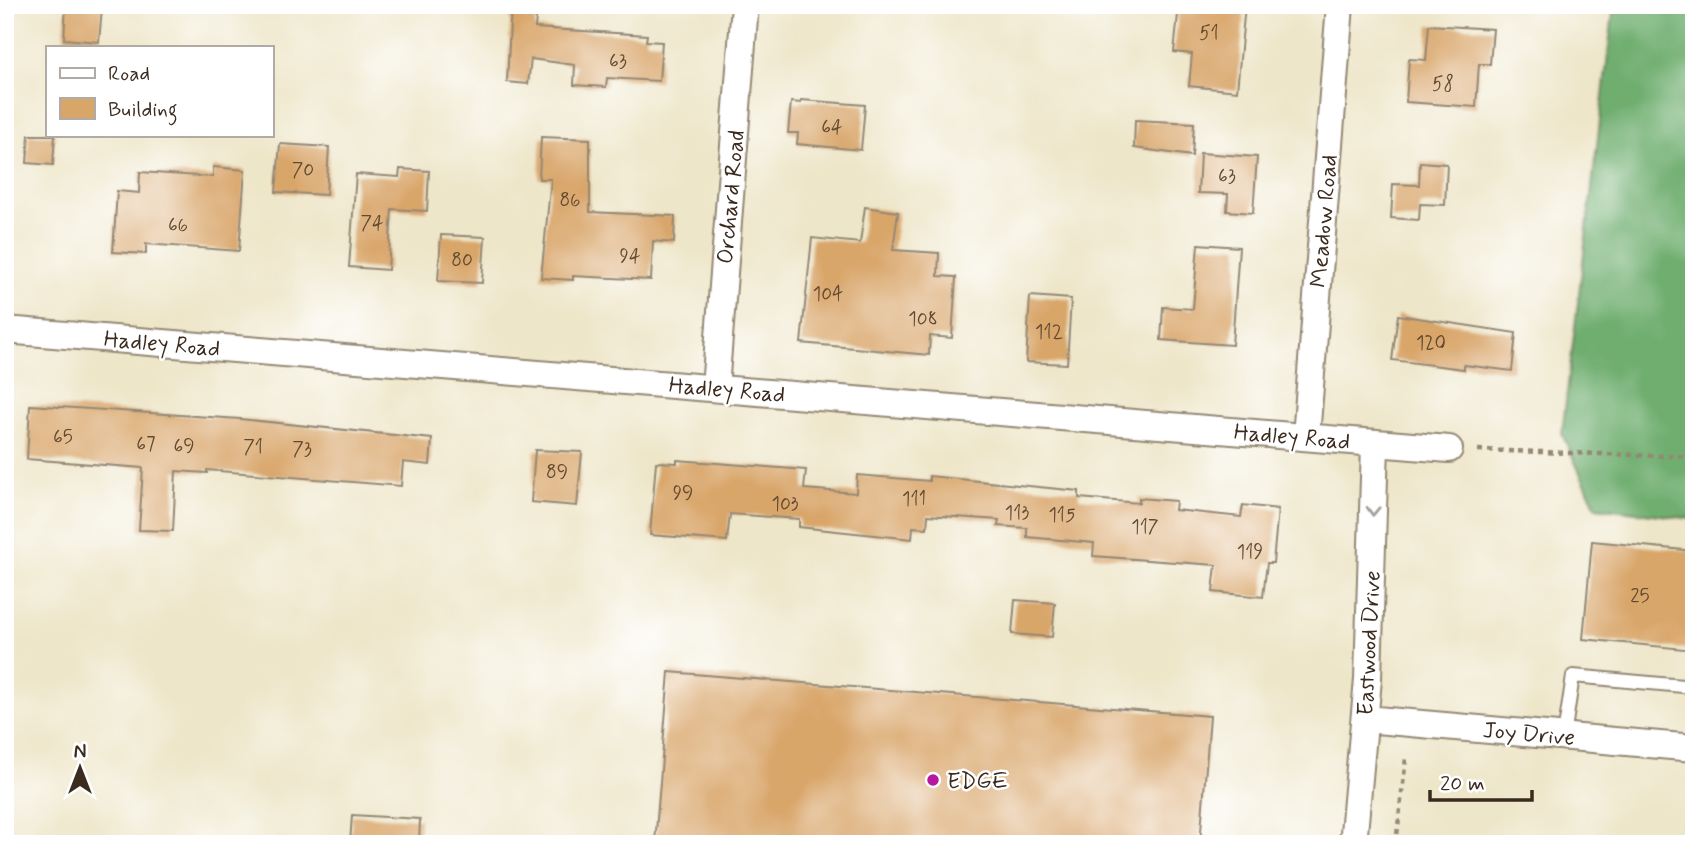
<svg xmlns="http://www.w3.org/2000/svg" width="1699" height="849" viewBox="0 0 1699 849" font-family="Mynerve,sans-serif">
	<rect width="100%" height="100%" fill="#fff"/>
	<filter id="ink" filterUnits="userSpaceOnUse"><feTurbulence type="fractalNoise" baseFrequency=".0143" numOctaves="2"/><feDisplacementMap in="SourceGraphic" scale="14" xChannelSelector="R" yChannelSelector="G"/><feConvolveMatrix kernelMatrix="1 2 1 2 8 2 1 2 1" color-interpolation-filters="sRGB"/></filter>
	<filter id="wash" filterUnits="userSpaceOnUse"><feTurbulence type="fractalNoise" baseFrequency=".00686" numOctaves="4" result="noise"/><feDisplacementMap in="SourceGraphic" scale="28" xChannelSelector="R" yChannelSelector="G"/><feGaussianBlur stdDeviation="1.57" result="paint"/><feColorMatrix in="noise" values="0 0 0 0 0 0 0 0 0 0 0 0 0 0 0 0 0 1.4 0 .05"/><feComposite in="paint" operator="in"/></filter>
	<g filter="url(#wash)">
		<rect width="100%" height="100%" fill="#eee6c9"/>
		<!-- forest -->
		<path fill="#70ae6f" stroke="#566c46" stroke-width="2" d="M1614 5H1694V519L1596 507 1562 434Z"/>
		<g id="blocks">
			<!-- building -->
			<path fill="#d9a66a" d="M66 5 102 8 99 42 64 39Z
				M511 5H537L535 28 647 35 646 41 662 42 659 81 607 78 606 87 574 85 575 65 531 59 528 84 507 82Z
				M1179 5H1245L1237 91 1189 86 1192 54 1174 52Z
				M1429 25 1493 29 1490 64H1479L1476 107 1406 102 1409 59 1426 60Z
				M801 100 865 105 861 150 797 144 798 133H788L791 102 801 103Z
				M1135 120 1194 123 1192 156 1134 148Z
				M29 135H55L53 165 27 163Z
				M541 137 590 139V212L675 216 674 243 653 241 651 280 573 276V280L541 278 551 179H539Z
				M280 144 329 147 326 195 276 192Z
				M1200 153 1257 157 1253 213 1227 211 1228 194 1198 193Z
				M1420 162 1447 164 1445 205 1420 204 1419 220 1391 218 1393 184 1419 185Z
				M213 167 245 170 239 251 146 244V254L113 252 117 191 139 193 140 172 213 177Z
				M400 169 429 171 427 211 392 209 388 270 349 267 356 174 399 177Z
				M865 207 898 212 893 250 939 253 938 276 956 277 952 338 930 336 929 355 801 343 812 238 860 243Z
				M441 235 485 237 482 283 438 281Z
				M1198 244 1239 247 1232 345 1161 340 1163 307 1193 309Z
				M1030 296 1071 299 1067 364 1026 362Z
				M1398 315 1516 333 1512 371 1464 365V369L1392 360Z
				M30 405 240 419 432 439 430 465 403 462 401 486 207 470V473L176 471 173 531 139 530 143 468 27 459Z
				M535 450 582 452 577 506 531 502Z
				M677 460 806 470 804 489 856 493 857 475 929 481V476L1079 491V498L1139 503V498L1176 501 1175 510 1241 517 1243 505 1278 509 1273 563H1267L1263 597 1213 592 1216 565 1093 556 1094 543 1027 537V528L998 526 999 520 928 515 927 528 913 527 912 539 799 527V519L730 514 727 541 650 535 656 462 677 463Z
				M1592 541 1694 551V650L1583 639Z
				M1015 600 1055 603 1052 637 1012 634Z
				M669 672 1210 716 1200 844H655Z
				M352 815 420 819 419 844H350Z"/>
		</g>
	</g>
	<g filter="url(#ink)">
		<use href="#blocks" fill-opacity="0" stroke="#948874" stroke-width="2"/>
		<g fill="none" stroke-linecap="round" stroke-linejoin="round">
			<!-- service casing -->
			<g stroke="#948874" stroke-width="16">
				<path id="service" d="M1564 736 1573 676 1694 687"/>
			</g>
			<!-- minor casing -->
			<g stroke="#948874" stroke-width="30">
				<path id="minor" d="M5 330 1449 449
					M715 388 745 5
					M1306 437 1340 5
					M1365 719 1694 748
					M1353 844 1368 679 1375 443"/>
			</g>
			<!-- path -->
			<path stroke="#948874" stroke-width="4.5" stroke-dasharray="5 5" stroke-linecap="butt" d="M1478 450 1694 457
				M5 670 9 667
				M1396 844 1406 758"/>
			<!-- service -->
			<use href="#service" stroke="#fff" stroke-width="12"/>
			<!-- minor -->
			<use href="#minor" stroke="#fff" stroke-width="26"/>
		</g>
		<!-- one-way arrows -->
		<defs><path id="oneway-chevron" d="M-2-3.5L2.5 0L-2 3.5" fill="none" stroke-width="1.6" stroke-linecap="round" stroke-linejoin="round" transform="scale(1.75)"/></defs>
		<use stroke="#a79f9a" href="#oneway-chevron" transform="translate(1373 511) rotate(92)"/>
	</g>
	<!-- markers -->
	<circle fill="#b5179e" stroke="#fff" stroke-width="2.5" cx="933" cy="780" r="7"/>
	<g text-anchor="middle" stroke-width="5" stroke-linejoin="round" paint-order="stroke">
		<!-- number labels -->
		<g font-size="19" fill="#624931">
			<text x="1209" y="39">51</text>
			<text x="618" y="67">63</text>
			<text x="1443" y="90">58</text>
			<text x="832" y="133">64</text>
			<text x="303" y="176">70</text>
			<text x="1227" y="182">63</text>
			<text x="570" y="206">86</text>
			<text x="372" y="229">74</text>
			<text x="178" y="231">66</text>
			<text x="630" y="262">94</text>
			<text x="462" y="266">80</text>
			<text x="828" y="300">104</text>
			<text x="923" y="325">108</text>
			<text x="1049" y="338">112</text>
			<text x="1431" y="349">120</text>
			<text x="63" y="443">65</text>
			<text x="146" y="450">67</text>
			<text x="184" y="452">69</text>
			<text x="253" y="453">71</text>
			<text x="302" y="455">73</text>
			<text x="557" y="478">89</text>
			<text x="683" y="499">99</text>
			<text x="914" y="505">111</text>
			<text x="785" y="510">103</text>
			<text x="1017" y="519">113</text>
			<text x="1062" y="521">115</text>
			<text x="1145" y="533">117</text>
			<text x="1250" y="558">119</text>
			<text x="1640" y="602">25</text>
		</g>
		<!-- street labels -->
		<g font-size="23" fill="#3b2a1e" stroke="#fff">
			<text transform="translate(730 197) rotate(-85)" y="8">Orchard Road</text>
			<text transform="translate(1323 221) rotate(-85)" y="8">Meadow Road</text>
			<text transform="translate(162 343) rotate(5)" y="8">Hadley Road</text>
			<text transform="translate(727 389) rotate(5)" y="8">Hadley Road</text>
			<text transform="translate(1292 436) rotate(5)" y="8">Hadley Road</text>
			<text transform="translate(1368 643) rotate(-87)" y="8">Eastwood Drive</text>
			<text transform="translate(1529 733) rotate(5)" y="8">Joy Drive</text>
		</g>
		<!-- poi labels -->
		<g font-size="23" fill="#3b2a1e" stroke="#fff" text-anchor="start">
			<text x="947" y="788">EDGE</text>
		</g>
	</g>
	<!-- margin -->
	<rect width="1699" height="849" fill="none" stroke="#fff" stroke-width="28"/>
	<!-- legend -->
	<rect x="46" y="46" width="228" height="91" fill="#ffffff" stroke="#b1aaa5" stroke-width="2"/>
	<rect x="60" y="68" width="35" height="10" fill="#ffffff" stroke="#b1aaa5" stroke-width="2"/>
	<text x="108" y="80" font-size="21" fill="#3b2a1e">Road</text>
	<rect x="60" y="98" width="35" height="21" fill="#d9a66a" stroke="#b1aaa5" stroke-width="2"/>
	<text x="108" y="116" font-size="21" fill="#3b2a1e">Building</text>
	<!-- north arrow -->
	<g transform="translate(80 768)" stroke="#ffffff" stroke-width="5" paint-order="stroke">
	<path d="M0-5L12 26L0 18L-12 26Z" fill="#3b2a1e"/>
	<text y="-10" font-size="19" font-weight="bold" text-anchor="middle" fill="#3b2a1e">N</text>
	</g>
	<!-- scale -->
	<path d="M1430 790v10h102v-10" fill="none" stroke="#3b2a1e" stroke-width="3.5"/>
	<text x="1440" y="790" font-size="21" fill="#3b2a1e" stroke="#ffffff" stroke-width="5" paint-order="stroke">20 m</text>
</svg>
